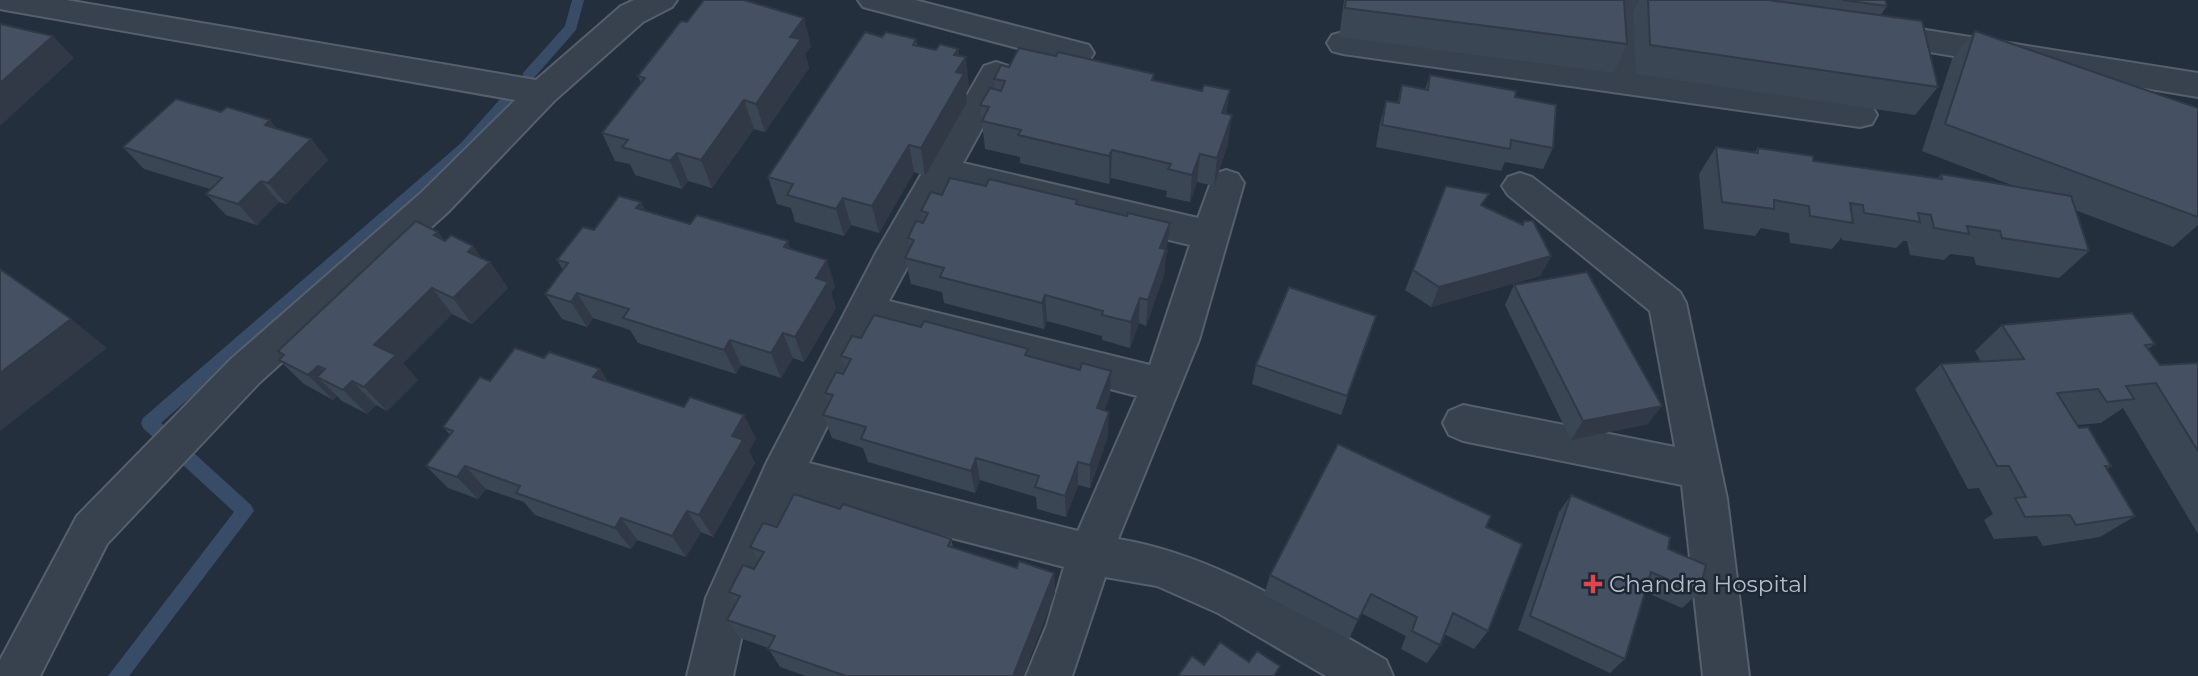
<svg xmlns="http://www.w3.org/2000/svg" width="2198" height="676" viewBox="0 0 2198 676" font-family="Montserrat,sans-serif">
	<rect width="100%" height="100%" fill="#242f3e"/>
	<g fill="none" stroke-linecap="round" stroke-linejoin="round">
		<!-- stream -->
		<path fill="#394c67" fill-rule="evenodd" d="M572 0H584L576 30 533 79H523V73L565 26Z
			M507 95 512 97 514 100 512 103 471 151 161 423 251 505 254 511 129 676H108L234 512 143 428 141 423 143 418 461 143 502 97Z"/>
		<!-- minor casing -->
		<g stroke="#565f6c" stroke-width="4">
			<path id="minor" d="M0 0H66L536 80 621 6 634 0H677L672 7 643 22 554 101 448 212 259 383 107 544 40 676H0V660L77 516 231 359 422 192 515 100 5 10 0 9Z
				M858 0H915L1089 45 1094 53 1089 61 1078 64 863 7Z
				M1612 0H1644L1647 74 1860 103 1872 106 1877 115 1872 124 1860 127 1343 54 1332 51 1327 43 1332 35 1343 32 1614 69Z
				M1875 22 2198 73V97L1864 41 1859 33 1864 25Z
				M996 62 1008 66 1012 74 963 163 1198 218 1214 174 1226 170 1238 174 1244 183 1199 340 1118 539C1216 555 1301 612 1386 660L1393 676H1326L1218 613 1157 586 1105 577 1072 676H1026L1047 625 1064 567 794 497 750 598 733 676H687L706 598 767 462 877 251 984 66ZM950 187 1190 245 1150 365 889 301ZM875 328 1137 396 1078 531 809 463Z
				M1520 173 1532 177 1680 292 1686 303 1727 499 1749 676H1703L1682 485 1463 441 1449 435 1443 423 1449 411 1463 405 1675 447 1650 311 1508 195 1502 186 1508 177Z"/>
		</g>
		<!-- minor -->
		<use href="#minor" fill="#38414e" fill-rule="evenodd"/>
	</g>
	<!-- wall -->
	<path fill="#3b4654" d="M1344 0H1624L1627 44 1614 73 1339 37Z
		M1639 0H1885L1887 6 1880 16 1938 87 1915 115 1636 74 1633 12Z
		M1975 31 2198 108V225L2173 247 2075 210 2089 251 2059 278 1976 265 1974 257 1950 254 1944 260 1910 255 1907 241H1903L1896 248 1842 240V237L1832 249 1790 243 1789 233 1761 228 1755 236 1704 229 1699 174 1716 147 1755 152 1758 148 1813 161 1937 179 1941 174 2014 186 1922 151 1952 59Z
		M882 37 916 39 917 46 936 50 958 49 959 56 969 86 966 91 967 102 925 176 914 172 879 233 851 225 844 236 795 222 791 208 777 204 768 177Z
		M811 46 805 54 809 68 765 132 754 129 712 188 688 181 682 189 635 175 630 164 615 161 602 133 641 83 638 76Z
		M1009 67 1154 80 1227 114 1228 143 1214 186 1197 182 1190 202 1166 197 1167 191 1111 178 1109 184 1020 163V157L985 149 980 105 995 89 994 79Z
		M1430 75 1515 97 1553 148 1543 169 1505 162 1501 171 1376 147 1380 123 1386 101 1397 103 1402 85 1425 89Z
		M277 128 311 139 328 160 286 204 279 202 257 225 226 215 206 194 210 189 144 169 123 147Z
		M986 186 1077 204 1168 250 1166 255 1164 275 1146 326 1139 323 1130 348 1102 340V336L1047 321 1044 329 944 303 942 292 911 284 905 258 910 249 908 238 923 222 921 211 942 195Z
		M641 202 645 211 690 224 791 249 835 286 831 293 836 308 804 362 793 358 781 378 741 365 736 374 638 343 630 330 593 318 587 327 562 319 545 294 563 270 557 260 594 230Z
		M1484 206 1523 224 1524 221 1551 256 1540 276 1431 307 1405 290 1413 270Z
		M438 232 445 241 490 262 508 288 472 324 452 314 403 363 418 380 387 411 376 405 367 414 342 401 337 396 333 400 304 384 279 360 283 356 278 351Z
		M1514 285 1648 424 1571 440 1505 305Z
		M1376 316 1341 415 1252 384 1256 365Z
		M2002 325 2155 344 2148 349 2160 365 2198 363V534L2123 408 2101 423 2077 425 2111 466 2107 469 2135 516 2100 537 2043 546 2037 536 1994 539 1984 520 1993 514 1979 488 1968 489 1915 389 1941 364 1981 362 1975 351Z
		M921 327 1028 349 1029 356 1110 395 1104 411 1108 436 1090 488 1078 485 1066 517 1037 509 1036 497 980 480 975 493 868 462 863 448 832 438 823 415 828 403 825 393 843 374 845 369 841 356 861 338Z
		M544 358 600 369 608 382 756 438 749 451 755 463 713 537 701 532 686 557 637 540 631 549 535 515 524 502 486 489 478 499 448 488 426 466 450 435 443 427 490 381Z
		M1571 495 1668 549 1699 593 1682 608 1645 592 1625 659 1610 673 1518 630 1559 512Z
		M840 509 951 539 953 547 1017 568 1054 573 1055 593 1023 676H806L780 667 768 648 740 638 727 620 736 602 729 592 754 569 759 561 750 547 777 527Z
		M1486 527 1488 631 1474 649 1444 634 1440 645 1427 663 1401 649 1406 636 1361 613 1349 639 1264 595 1270 575Z"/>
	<!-- shaded-wall -->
	<path fill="#303945" d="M804 18 811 46 805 54 809 68 765 132 756 104 790 37Z
		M53 36 74 58 0 126V83Z
		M958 49 960 66 966 57 969 86 966 91 967 102 925 176 921 148 954 55Z
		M1230 90 1226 118 1222 113Z
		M744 100 754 129 712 188 701 160Z
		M1232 115 1228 143 1214 186 1217 158Z
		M270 120 288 142 265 125Z
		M311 139 328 160 286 204 268 183Z
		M909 145 914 172 879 233 872 206Z
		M1112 150 1111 178 1109 184V156Z
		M677 153 688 181 682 189 670 161Z
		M1200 154 1197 182 1190 202 1192 175Z
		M261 181 279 202 257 225 238 204Z
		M843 198 851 225 844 236 836 209Z
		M641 202 654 229 636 208Z
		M1170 223 1164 275 1146 326 1148 300 1160 248Z
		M438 232 457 258 434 235Z
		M788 241 797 268 784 247Z
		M473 246 487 265 490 262 508 288 472 324 453 298 468 252Z
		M1551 256 1540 276 1431 307 1439 287Z
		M827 260 835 286 831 293 836 308 804 362 795 337 816 278Z
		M432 288 452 314 403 363 418 380 387 411 364 387 374 345Z
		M577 293 593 318 587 327 571 302Z
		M1045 295 1047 321 1044 329 1042 303Z
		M1140 298 1139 323 1130 348 1131 322Z
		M71 319 107 348 0 431V373Z
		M783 333 793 358 781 378 771 353Z
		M730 340 741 365 736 374 724 350Z
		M318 366 343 390 352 381 376 405 367 414 343 390 317 377 337 396 333 400 308 375Z
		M600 369 615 393 593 377Z
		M1111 371 1110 395 1097 432V408Z
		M1662 406 1648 424 1571 440 1583 421Z
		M1109 412 1108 436 1090 488V465Z
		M744 415 756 438 749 451 755 463 713 537 699 515 732 436Z
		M976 458 980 480 975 493 971 471Z
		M1078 462V485L1066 517 1065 496Z
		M465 466 486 489 478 499 457 477Z
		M687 511 701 532 686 557 672 536Z
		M621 518 637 540 631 549 615 528Z
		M1054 573 1055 593 1023 676H1013Z"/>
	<!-- building -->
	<path fill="#455162" stroke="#303945" stroke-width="2" d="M704 0H744L804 18 790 37 801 39 756 104 744 100 701 160 677 153 670 161 622 147 628 140 602 133 645 78 638 76 681 21 687 22Z
		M1346 0H1624L1627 44 1345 8Z
		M1648 0H1768L1922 21 1938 87 1650 45Z
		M1842 0H1885L1887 6Z
		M0 24 53 36 0 83Z
		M1975 31 2198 108V217L1945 124Z
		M865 32 882 37 886 32 916 39 913 45 936 50 940 44 958 49 954 55 966 57 956 72 964 74 921 148 909 145 872 206 843 198 836 209 787 195 793 184 768 177Z
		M1019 48 1056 56 1058 52 1154 74 1152 80 1202 91 1204 85 1230 90 1222 113 1232 115 1217 158 1200 154 1192 175 1168 169 1171 164 1112 150 1109 156 1018 135 1021 130 982 121 989 107 980 105 990 88 1001 91 1005 81 994 79 1001 65 1009 67Z
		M1430 75 1516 91 1515 97 1556 105 1553 148 1511 140 1510 149 1382 125 1386 101 1399 103 1402 85 1428 90Z
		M176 99 221 112 227 107 270 120 265 125 311 139 268 183 261 181 238 204 206 194 222 178 123 147Z
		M1716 147 1758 153V148L1813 156V161L1942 179 1941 174 2071 196 2089 251 2002 238 2000 231 1967 226 1969 234 1934 228 1931 215 1918 213 1920 222 1864 213 1863 205 1850 203 1853 223 1810 216 1809 206 1774 200V209L1722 202Z
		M950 178 986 186 989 179 1077 200 1076 204 1127 216 1128 213 1170 223 1160 248 1166 249 1148 300 1140 298 1131 322 1102 315 1103 311 1045 295 1042 303 940 277 944 268 905 258 914 240 908 238 916 221 923 223 928 213 921 211 931 192 942 195Z
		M1446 186 1489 194 1481 205 1523 225 1524 221H1533L1551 256 1439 287 1413 270Z
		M619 196 641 202 636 208 690 224 697 215 788 241 784 247 827 260 816 278 828 282 795 337 783 333 771 353 730 340 724 350 623 318 629 309 577 293 571 302 545 294 568 263 557 260 583 227 594 230Z
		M416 221 438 232 434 235 445 241 451 235 473 246 468 252 490 262 453 298 432 288 374 345 396 355 364 387 352 381 343 390 317 377 325 369 318 366 308 375 279 360 284 355 278 351Z
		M0 269 71 319 0 373Z
		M1587 272 1662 406 1583 421 1514 285Z
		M1289 287 1376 316 1347 396 1256 365Z
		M2132 313 2155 344 2145 345 2160 365 2198 363V451L2156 383 2126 386 2134 399 2107 402 2098 389 2057 393 2079 428 2088 427 2111 466H2105L2135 516 2076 525 2070 515 2025 517 2015 498 2026 497 2009 466H1997L1941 364 2024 359 2002 325Z
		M874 315 921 327 924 321 1028 349 1025 355 1080 370 1082 363 1111 371 1097 408 1109 412 1090 465 1078 462 1065 496 1035 487 1039 476 976 458 971 471 861 439 866 427 823 415 833 395 825 393 836 372 843 374 851 359 841 356 852 336 861 338Z
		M515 348 544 358 549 352 600 369 593 377 684 407 690 397 744 415 732 436 743 440 699 515 687 511 672 536 621 518 615 528 516 493 520 486 465 466 457 477 426 466 453 431 443 427 480 377 490 381Z
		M1338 444 1491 516 1486 527 1522 544 1488 631 1453 613 1440 645 1412 631 1417 617 1371 594 1358 620 1270 575Z
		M794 494 840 509 843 504 951 539 948 546 1017 568 1019 561 1054 573 1013 676H846L768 649 775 636 727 620 740 596 729 592 743 565 754 569 764 552 750 547 763 523 777 527Z
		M1571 495 1670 537 1668 549 1706 565 1699 593 1651 572 1625 659 1530 616Z
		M1220 642 1249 662 1257 651 1280 666 1274 676H1178L1192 656 1204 665Z"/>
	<!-- markers -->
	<path fill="#e0444e" stroke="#1d2633" stroke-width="2.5" d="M1589.5 573.5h7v7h7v7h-7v7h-7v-7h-7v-7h7z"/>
	<g text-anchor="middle" stroke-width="5" stroke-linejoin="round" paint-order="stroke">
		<!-- poi labels -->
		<g font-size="23" fill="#b4bcc9" stroke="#1d2633" text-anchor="start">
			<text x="1609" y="592">Chandra Hospital</text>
		</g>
	</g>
</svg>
